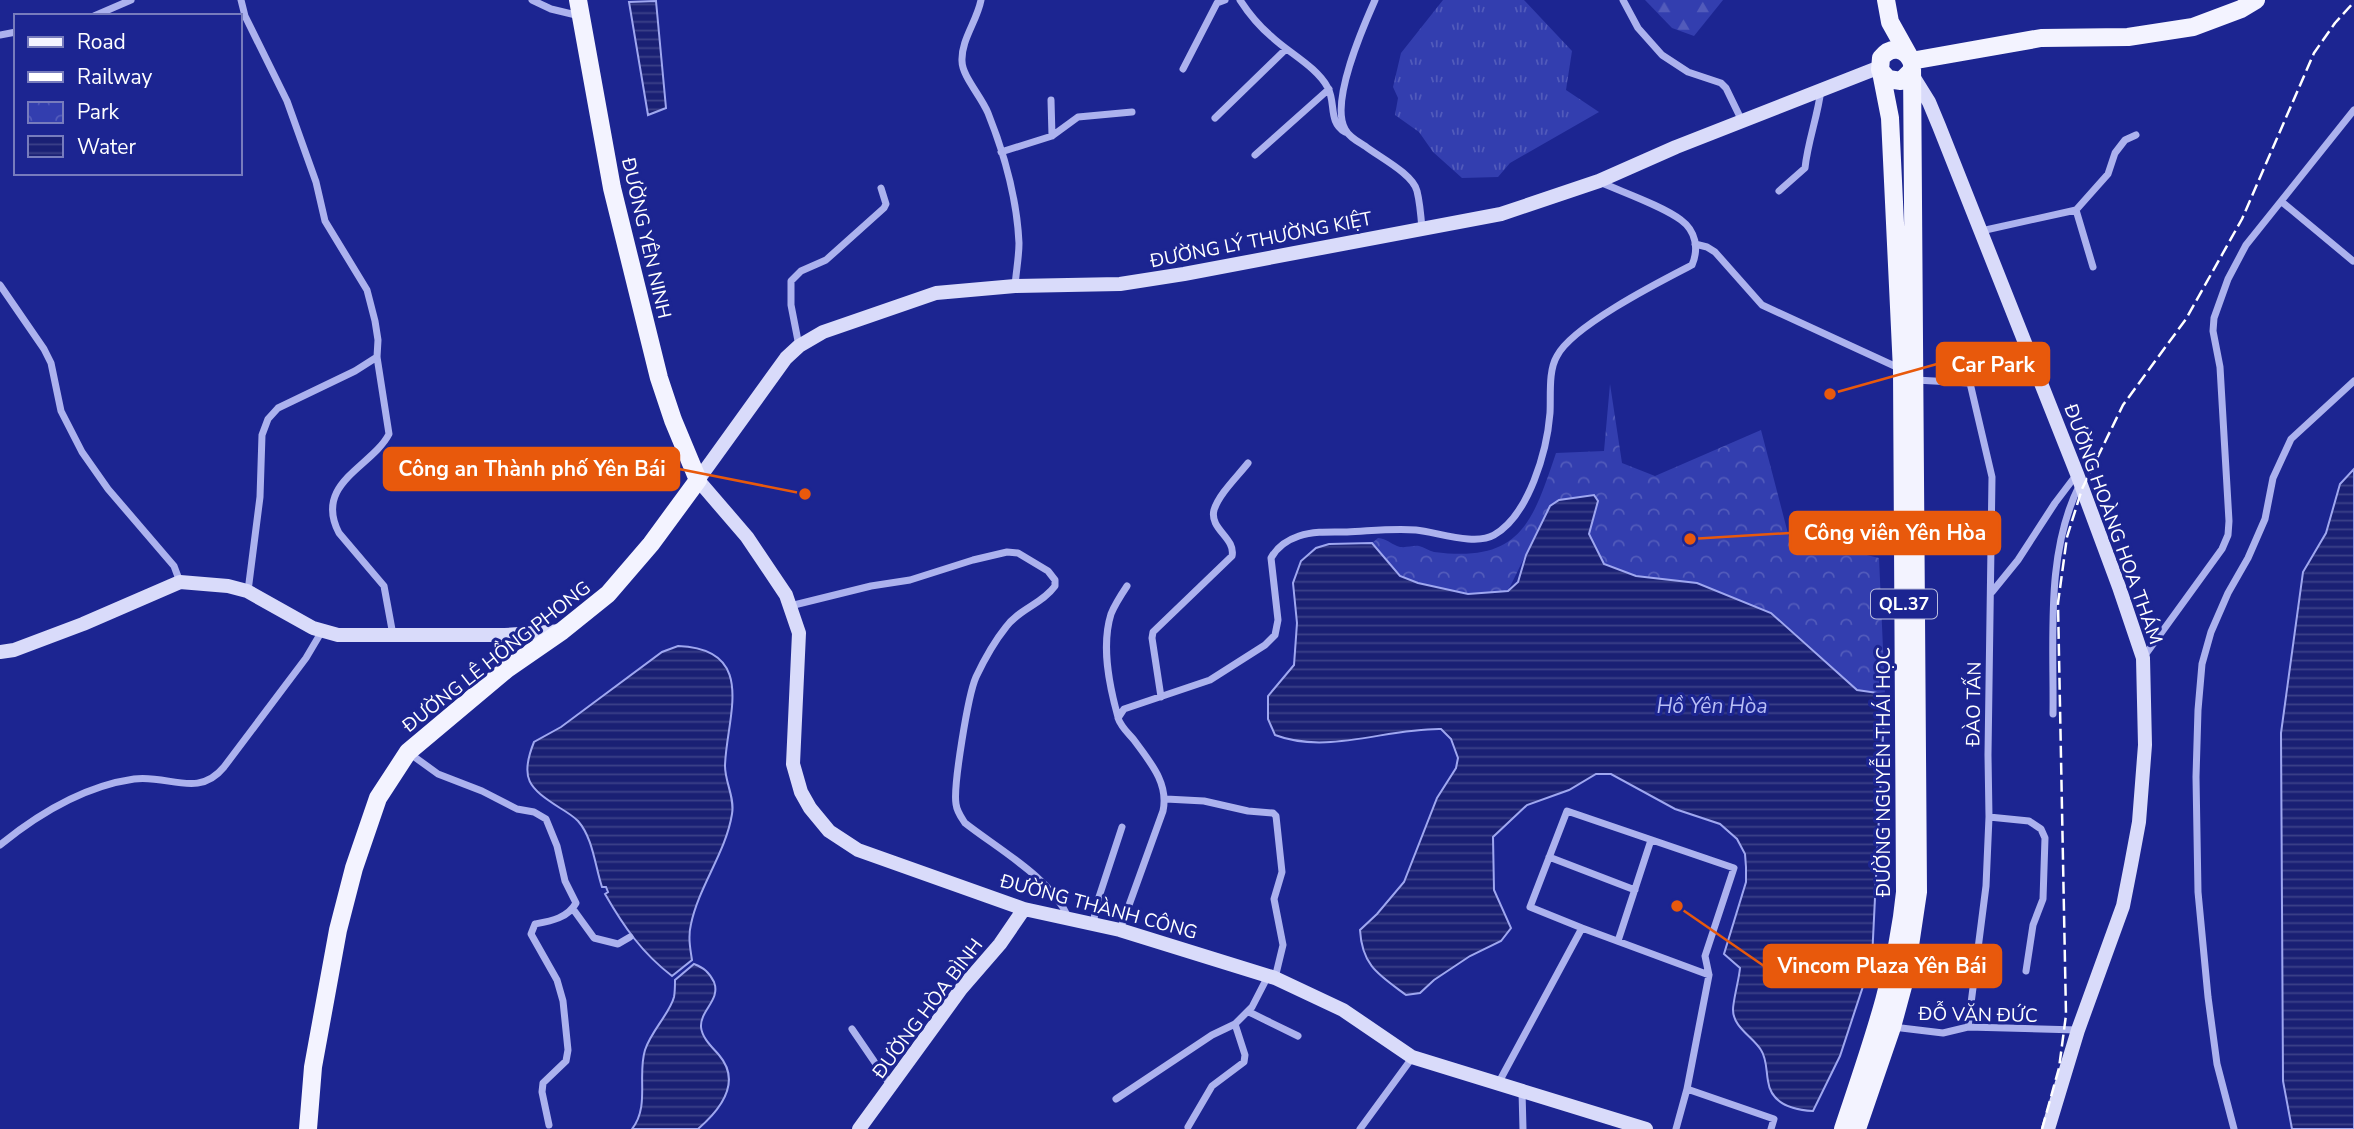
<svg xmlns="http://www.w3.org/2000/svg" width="2354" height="1129" viewBox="0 0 2354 1129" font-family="'Nunito Sans',sans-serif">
	<defs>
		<pattern id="grass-tufts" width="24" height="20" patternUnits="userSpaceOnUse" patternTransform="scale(1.75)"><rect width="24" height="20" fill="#333eaf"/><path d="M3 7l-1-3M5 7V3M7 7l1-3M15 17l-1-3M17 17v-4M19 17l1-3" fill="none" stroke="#525bbb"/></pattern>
		<pattern id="forest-firs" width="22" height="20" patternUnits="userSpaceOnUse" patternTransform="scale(1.75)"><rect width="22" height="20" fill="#333eaf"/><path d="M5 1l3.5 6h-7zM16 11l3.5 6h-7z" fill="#525bbb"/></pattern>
		<pattern id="park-crowns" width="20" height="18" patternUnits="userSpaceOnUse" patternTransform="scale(1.75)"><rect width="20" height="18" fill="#333eaf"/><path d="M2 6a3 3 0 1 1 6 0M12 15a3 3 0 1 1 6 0" fill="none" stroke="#525bbb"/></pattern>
		<pattern id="water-rules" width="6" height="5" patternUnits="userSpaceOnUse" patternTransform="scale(1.75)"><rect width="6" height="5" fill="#1a2074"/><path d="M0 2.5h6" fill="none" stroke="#3c4189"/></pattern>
	</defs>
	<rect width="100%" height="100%" fill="#1c2591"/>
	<!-- grass -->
	<path fill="url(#grass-tufts)" d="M1443 0H1524L1572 51 1566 90 1599 112 1510 163 1498 177 1462 178 1433 152 1419 132 1395 115 1398 98 1393 87 1401 53Z"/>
	<!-- forest -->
	<path fill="url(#forest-firs)" d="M1645 0H1723L1694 36 1672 28Z"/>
	<!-- park -->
	<path fill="url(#park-crowns)" d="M1610 384 1622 463 1655 476 1761 430 1791 545 1804 549 1838 548 1879 558 1885 694 1857 690 1771 613 1697 583 1636 576 1603 564 1589 534 1598 501 1525 556 1508 591 1468 594 1418 583 1400 576 1372 543 1378 538C1387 539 1390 543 1397 546 1404 549 1412 545 1419 546 1424 547 1429 551 1434 552 1520 563 1532 524 1556 453L1604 451Z"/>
	<!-- water -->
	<path fill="url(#water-rules)" stroke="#9fa7f0" stroke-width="2" d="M656 1 666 108 648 115 629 2Z
		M2354 469V1129H2292L2283 1081 2281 733 2303 572 2326 533 2340 484Z
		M1594 495 1598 501 1589 534 1604 564 1636 576 1697 583 1771 613 1857 690 1885 694 1872 959 1840 1056 1813 1111C1794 1110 1771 1104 1768 1081 1766 1071 1767 1059 1761 1050 1753 1037 1733 1027 1733 1010 1733 1000 1739 980 1740 968L1724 954 1746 882V867L1745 854 1737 839 1720 824 1675 809 1611 774H1596L1569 790 1527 805 1493 837 1494 890 1511 928 1501 941 1470 956 1434 980 1420 993 1406 995C1379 975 1362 966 1360 930L1377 914 1404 882 1437 798 1456 768 1458 758 1451 739 1441 729C1387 728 1327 755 1275 735L1268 719V696L1294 665 1297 623 1293 583 1301 561 1316 548 1329 544 1372 543 1400 576 1418 583 1468 594 1508 591 1518 582 1526 555 1550 506 1559 500Z
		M678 646C759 649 726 718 725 766 725 782 735 798 732 814 726 852 699 886 691 924 688 936 690 948 692 960L672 976C642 953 624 927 605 894L608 892 606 887H602C595 866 593 838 578 821 573 816 565 811 560 808 529 788 519 779 534 742L561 727 662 652Z
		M694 964C704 968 709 972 714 982 721 1000 700 1010 701 1027 702 1038 712 1047 719 1055 742 1082 720 1110 698 1129H632C650 1106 637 1076 645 1050 651 1031 670 1013 674 997 675 992 675 986 675 980Z"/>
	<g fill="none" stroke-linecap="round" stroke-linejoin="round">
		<!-- street -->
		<path stroke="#acb2ee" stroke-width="7" d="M241 0 245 16 287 101 316 182 325 221 367 290 375 321 378 340 377 357 389 434C372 467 313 483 339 533L384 586 393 635
			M532 0 551 9 580 16
			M981 0C977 21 961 40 962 61 962 76 981 96 988 113 1004 153 1017 200 1019 243 1019 257 1016 272 1015 286
			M1240 0C1249 14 1259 26 1272 37 1289 53 1317 67 1328 88 1336 103 1328 122 1345 132
			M1375 0C1363 27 1330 102 1345 129 1349 137 1357 141 1365 146 1379 157 1413 174 1417 191 1420 203 1421 216 1422 229
			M1623 0 1638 28 1662 55 1688 72 1721 83 1726 88 1742 121
			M94 16 131 0
			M0 35 16 32
			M1183 69 1217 3 1225 0
			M1051 100 1052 136
			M1215 118 1286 49
			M1001 152 1052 136 1078 117 1132 112
			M1255 155 1329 89
			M1779 191 1805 168C1808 140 1818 116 1821 89
			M2282 202 2353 261
			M2076 210 2093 267
			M1981 231 2076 210 2108 174 2115 153 2125 140 2136 135
			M1695 244 1707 247 1715 252 1762 305 1901 369
			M0 285 44 349 51 363 61 411 82 452 108 489 174 566 180 582
			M799 346 791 305V281L801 271 826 260 884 208 886 204 881 188
			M1916 380 1970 383 2033 363
			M248 591 260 497 262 435 268 419 278 408 355 371 377 357
			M1992 592 2018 560 2055 503 2077 474
			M790 606 871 586 910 580 973 560 1007 552 1018 553 1048 571 1055 580V586C1042 604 1019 609 1006 627 994 642 984 660 976 677 968 695 953 787 956 804 957 812 961 817 965 823 998 849 1051 878 1068 917
			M2143 658 2222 549 2228 535 2229 521 2220 367 2213 331 2214 318 2228 279 2246 245 2354 110
			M1161 697 1152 638 1153 632 1232 556C1236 538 1209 529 1214 510 1219 494 1237 477 1248 463
			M2053 714C2054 640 2045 552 2080 484
			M1118 717C1109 685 1101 646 1111 614 1115 604 1121 595 1127 586
			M409 753 438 774 482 791 517 809 534 812 546 819 557 846 565 881 576 903C568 918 551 921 535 924L531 934 557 980 563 1001 568 1050 566 1061 543 1083 542 1092 549 1125
			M1166 799 1204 801 1248 811 1273 813 1276 816 1282 872 1274 899 1283 945 1275 978
			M1989 817 2029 821 2041 829 2045 838 2043 899 2033 925 2026 971
			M0 845C38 814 85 786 134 779 168 774 198 799 224 767L306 658 322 631
			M1549 857 1635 890
			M573 909 594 938 618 944 630 937
			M1093 924 1097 903 1122 827
			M1582 928 1530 907 1567 811 1734 868 1705 956 1709 975 1687 1089 1774 1119 1771 1129
			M1120 930 1163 811C1169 783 1150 762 1134 740 1128 733 1121 727 1118 718L1124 709 1210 680 1265 645 1275 635 1278 620 1271 558C1277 547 1287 540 1299 536 1314 531 1331 532 1347 532 1370 531 1393 528 1416 530 1437 532 1475 546 1494 535 1529 515 1547 451 1550 413 1551 396 1548 371 1557 356 1572 326 1661 281 1692 265 1699 249 1696 231 1681 220 1663 206 1622 192 1600 182
			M1618 941 1651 840
			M1249 1012 1298 1036
			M1893 1027 1943 1033 1968 1027 2078 1030
			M1968 1027 1986 886 1989 817 1988 755 1992 477 1970 383
			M852 1029 891 1086
			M1499 1082 1582 928 1709 975
			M1522 1091 1523 1129
			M1116 1099 1212 1035 1235 1024 1252 1007 1268 976
			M1188 1127 1212 1086 1244 1062 1245 1055 1235 1024
			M1360 1129 1412 1058
			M1676 1129 1687 1089
			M2234 1129 2217 1064 2208 997 2198 892 2196 777 2198 710 2202 664 2211 632 2228 593 2248 558 2265 519 2273 478 2291 439 2354 381"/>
		<!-- secondary -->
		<path stroke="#d9dbfa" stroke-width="14" d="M1911 73 1929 102 1939 126 2077 474 2119 587 2143 658 2145 745 2139 822 2131 865 2123 906 2078 1030 2048 1129
			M0 652 14 650 83 624 180 582 228 586 247 591 313 628 338 635H505L562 631
			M859 1129 961 989 1000 944 1024 909
			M1646 1129 1412 1057 1343 1010 1275 978 1120 930 1024 909 858 850 829 831 810 808 801 792 793 764 799 633 786 595 747 537 698 480 786 358 799 346 823 332 936 293 1015 286 1120 284 1184 274 1501 214 1599 181 1676 147 1880 67"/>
		<!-- primary -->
		<path stroke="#f3f3ff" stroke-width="18" d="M1886 0 1890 22 1909 56
			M1911 61 2041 38 2128 37 2193 27 2241 9 2256 0
			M308 1129 313 1067 338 930 354 868 378 798 408 752 507 669 562 631 608 594 651 544 698 480 673 420 659 378 612 188 578 0
			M1843 1129C1869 1051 1897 975 1905 892L1902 370 1890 118 1881 72
			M1857 1129 1892 1027 1905 979 1918 892 1912 63C1906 48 1891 45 1881 58L1880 70 1888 79 1901 81 1910 72"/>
		<!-- rail -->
		<path stroke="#fff" stroke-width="2.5" stroke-dasharray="12 5" stroke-linecap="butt" d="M2042 1129 2059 1068 2066 1015 2058 603 2067 537 2082 489 2123 405 2186 319 2242 219 2314 53 2335 23 2354 2"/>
	</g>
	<g text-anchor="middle" stroke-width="6" stroke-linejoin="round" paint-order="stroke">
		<!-- shield labels -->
		<rect fill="#1c2591" stroke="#bbbede" stroke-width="2" x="1871" y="589.5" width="66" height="29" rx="5"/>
		<g font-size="18" font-weight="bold" fill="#fff">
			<text x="1904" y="610">QL.37</text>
		</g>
		<!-- street labels -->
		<g font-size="19" fill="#fff" stroke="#1c2591">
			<text transform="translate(647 238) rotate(77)" y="7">ĐƯỜNG YÊN NINH</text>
			<text transform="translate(1261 239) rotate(-11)" y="7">ĐƯỜNG LÝ THƯỜNG KIỆT</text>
			<text transform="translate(2114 524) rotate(70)" y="7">ĐƯỜNG HOÀNG HOA THÁM</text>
			<text transform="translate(496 656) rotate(-38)" y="7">ĐƯỜNG LÊ HỒNG PHONG</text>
			<text transform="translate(1973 704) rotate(-89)" y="7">ĐÀO TẤN</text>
			<text transform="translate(1883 772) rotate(-90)" y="7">ĐƯỜNG NGUYỄN THÁI HỌC</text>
			<text transform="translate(1099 906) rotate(15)" y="7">ĐƯỜNG THÀNH CÔNG</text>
			<text transform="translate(927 1008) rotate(-53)" y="7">ĐƯỜNG HÒA BÌNH</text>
			<text transform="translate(1978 1014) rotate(1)" y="7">ĐỖ VĂN ĐỨC</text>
		</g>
		<!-- water labels -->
		<g font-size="21" font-style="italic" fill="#b8bef5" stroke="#1c2591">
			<text x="1712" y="713">Hồ Yên Hòa</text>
		</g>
	</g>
	<!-- callouts -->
	<path fill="none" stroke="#e8590c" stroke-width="2.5" d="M1830 394L1937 364M805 494L679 469M1690 539L1790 533M1677 906L1764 966"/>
	<g fill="#e8590c" stroke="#1c2591" stroke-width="2.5">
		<circle cx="1830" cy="394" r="7"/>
		<circle cx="805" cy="494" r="7"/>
		<circle cx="1690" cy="539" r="7"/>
		<circle cx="1677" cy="906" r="7"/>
	</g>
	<g fill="#e8590c" stroke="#e8590c" stroke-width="2.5">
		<rect x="1937" y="343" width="112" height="42" rx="7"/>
		<rect x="384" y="448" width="295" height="42" rx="7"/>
		<rect x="1790" y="512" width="210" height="42" rx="7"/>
		<rect x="1764" y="945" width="237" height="42" rx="7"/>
	</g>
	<g font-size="21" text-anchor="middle" font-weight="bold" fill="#fff">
		<text x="1993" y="372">Car Park</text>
		<text x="532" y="476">Công an Thành phố Yên Bái</text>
		<text x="1895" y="540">Công viên Yên Hòa</text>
		<text x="1882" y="973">Vincom Plaza Yên Bái</text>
	</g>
	<!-- legend -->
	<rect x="14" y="14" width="228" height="161" fill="#1c2591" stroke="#777cbd" stroke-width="2"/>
	<rect x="28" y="37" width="35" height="10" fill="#f3f3ff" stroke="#777cbd" stroke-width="2"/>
	<text x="77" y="49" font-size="21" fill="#ffffff">Road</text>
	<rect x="28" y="72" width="35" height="10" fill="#ffffff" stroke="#777cbd" stroke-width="2"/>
	<text x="77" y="84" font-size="21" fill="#ffffff">Railway</text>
	<rect x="28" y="102" width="35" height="21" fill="url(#park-crowns)" stroke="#777cbd" stroke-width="2"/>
	<text x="77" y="119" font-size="21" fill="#ffffff">Park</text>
	<rect x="28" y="136" width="35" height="21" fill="url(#water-rules)" stroke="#777cbd" stroke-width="2"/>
	<text x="77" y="154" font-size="21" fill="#ffffff">Water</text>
</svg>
